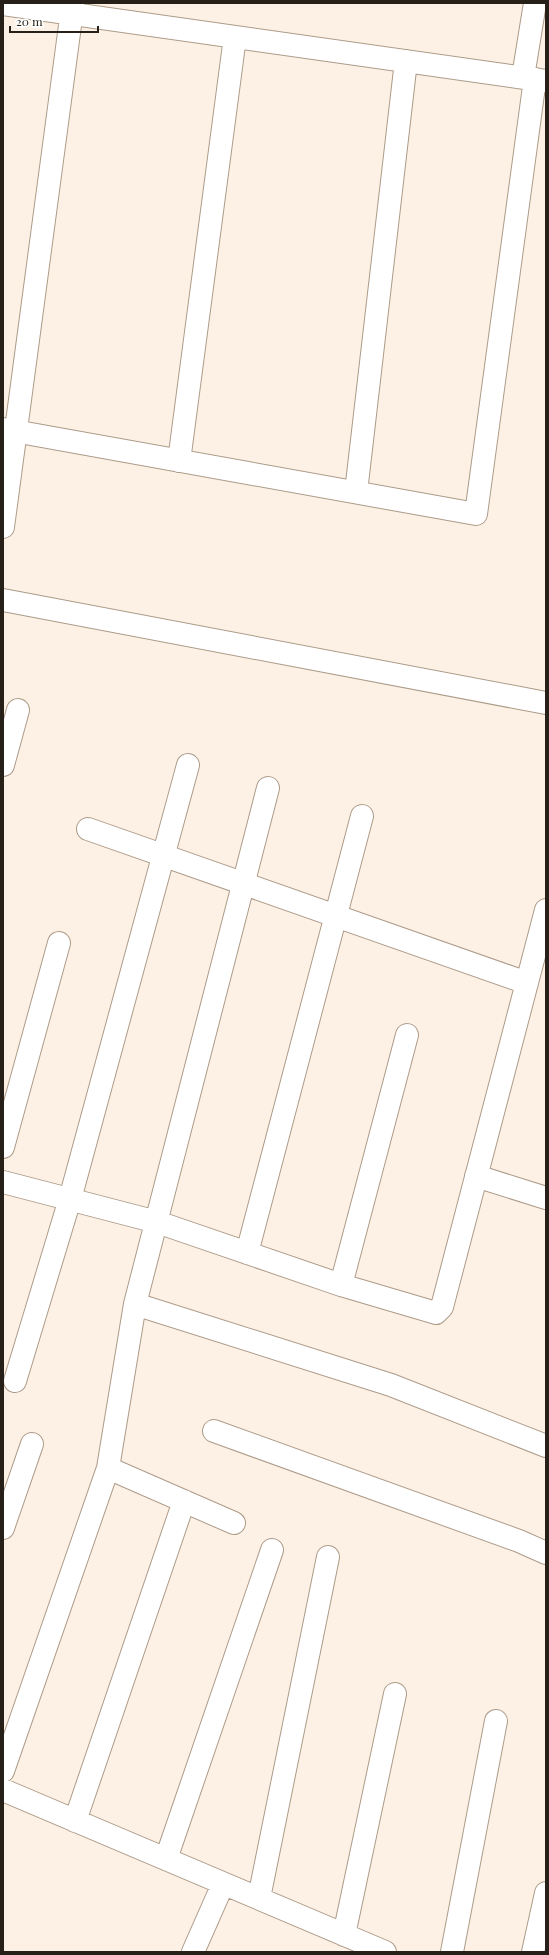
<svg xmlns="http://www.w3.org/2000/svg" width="549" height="1955" viewBox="0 0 549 1955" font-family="'Playfair Display',serif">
	<rect width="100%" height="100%" fill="#fdf1e5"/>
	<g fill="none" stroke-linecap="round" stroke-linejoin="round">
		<!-- minor casing -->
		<g stroke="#ad9b89" stroke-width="24">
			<path id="minor" d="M3 4 546 81
				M523 77 535 3
				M3 429 476 514 535 79
				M179 461 235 37
				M356 492 406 61
				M3 527 73 3
				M3 600 546 703
				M3 765 18 710
				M88 829 527 983
				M3 1147 59 943
				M476 1176 546 1198
				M3 1182 157 1222 341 1285 436 1313 442 1307 546 910
				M247 1253 362 816
				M341 1285 407 1035
				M135 1304 391 1385 546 1446
				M15 1381 70 1199 188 765
				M214 1431 519 1541 546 1553
				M108 1468 234 1523
				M3 1528 32 1444
				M3 1771 108 1468 135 1304 268 788
				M3 1790 385 1952
				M75 1821 184 1501
				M166 1859 272 1550
				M259 1898 328 1557
				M344 1935 395 1694
				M193 1952 223 1884
				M452 1952 496 1721
				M533 1952 546 1893"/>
		</g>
		<!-- minor -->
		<use href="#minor" stroke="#fff" stroke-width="22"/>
	</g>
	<!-- border -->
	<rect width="549" height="1955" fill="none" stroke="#272019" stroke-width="8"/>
	<!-- scale -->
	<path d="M10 26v6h88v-6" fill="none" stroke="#272019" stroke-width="2"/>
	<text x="16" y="26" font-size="12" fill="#272019" stroke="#ffffff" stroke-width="3" paint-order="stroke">20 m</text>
</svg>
